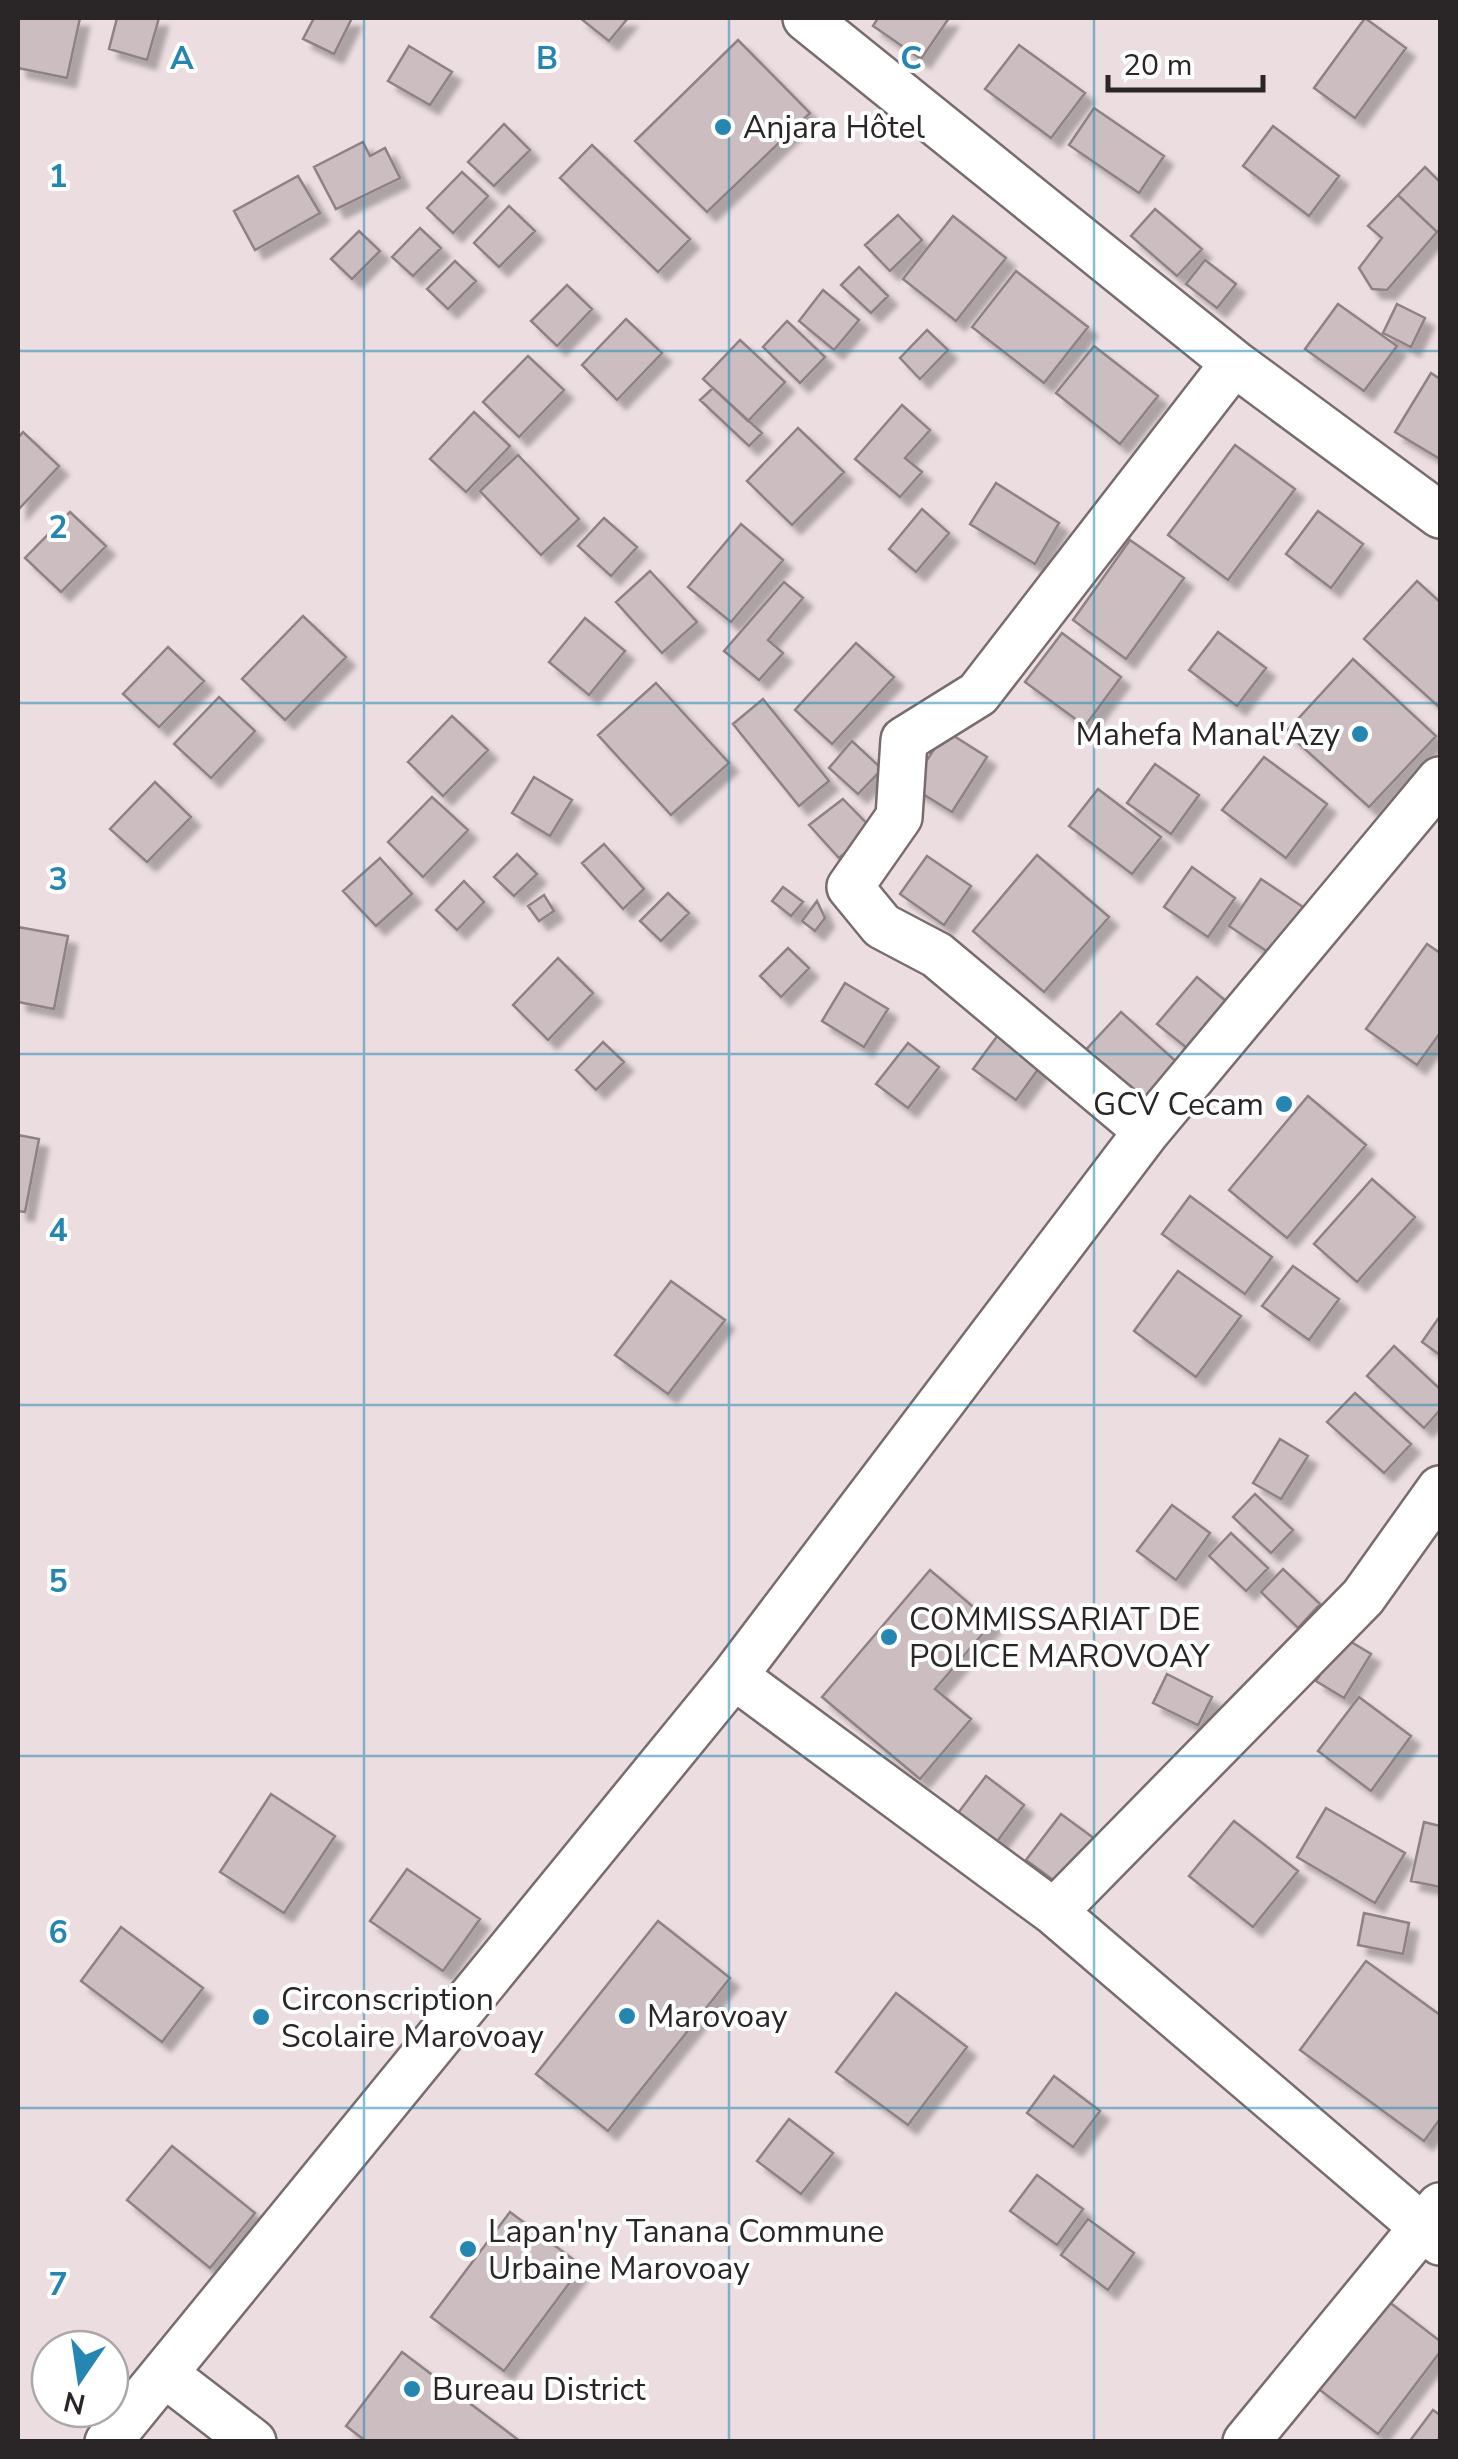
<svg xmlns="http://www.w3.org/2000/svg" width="1458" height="2459" viewBox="0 0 1458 2459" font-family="'Nunito Sans',sans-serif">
	<defs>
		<filter id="shadow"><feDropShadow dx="9" dy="9" stdDeviation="2.5" flood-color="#0004"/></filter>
	</defs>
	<rect width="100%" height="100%" fill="#ecdee0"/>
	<!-- building -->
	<path fill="#ccbec0" stroke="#8f8284" stroke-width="2.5" filter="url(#shadow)" d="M18 18H80L67 78 18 68Z
		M117 18H159L147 60 109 49Z
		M314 18H352L334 54 303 39Z
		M580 18H628L609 41Z
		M878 18H949L921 59 873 26Z
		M1365 18 1406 48 1355 118 1314 88Z
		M738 40 810 113 707 212 635 141Z
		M1019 45 1085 93 1051 138 985 89Z
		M409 46 452 72 430 105 388 81Z
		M1094 108 1164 156 1139 193 1069 145Z
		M504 124 530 150 494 186 468 162Z
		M1273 126 1339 176 1309 216 1243 166Z
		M363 142 370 156 385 148 400 178 336 209 314 167Z
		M592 145 690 239 658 272 560 178Z
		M1425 167 1440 182V229L1437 232 1398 195Z
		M462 172 488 196 453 233 427 208Z
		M298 176 320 213 255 250 234 211Z
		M1398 195 1437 232 1387 290 1372 289 1359 268 1382 238 1368 226Z
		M509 206 535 231 499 267 474 243Z
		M1155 209 1202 249 1177 276 1131 236Z
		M898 215 922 240 890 271 865 245Z
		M953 216 1006 258 956 321 903 279Z
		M420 228 441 248 413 276 392 257Z
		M359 231 380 251 352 279 331 259Z
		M1205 260 1236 284 1217 308 1186 284Z
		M455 261 476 281 448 309 427 289Z
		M859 267 888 296 871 313 841 285Z
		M1016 271 1088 327 1044 383 972 327Z
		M567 285 592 309 557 346 531 321Z
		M823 290 859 320 834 350 799 321Z
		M1338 304 1397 346 1364 391 1305 349Z
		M1397 304 1425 318 1411 347 1383 333Z
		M626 319 662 353 617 400 582 365Z
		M787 321 825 357 800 383 763 347Z
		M927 330 948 350 920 379 900 358Z
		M740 340 785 382 748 421 703 379Z
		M1094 346 1158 396 1120 444 1056 393Z
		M528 356 564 390 519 437 483 402Z
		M1431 373 1440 379V459L1395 432Z
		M713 388 762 433 749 446 700 400Z
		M902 405 930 430 905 458 922 472 900 497 855 459Z
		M474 412 510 446 466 492 430 459Z
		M798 428 844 472 792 525 747 481Z
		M23 432 59 466 18 510V438Z
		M1235 445 1295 489 1228 580 1168 535Z
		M518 455 579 519 541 555 480 491Z
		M996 483 1059 523 1035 564 970 524Z
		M922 509 949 533 916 572 889 549Z
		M1318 511 1363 544 1331 588 1286 554Z
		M70 512 106 546 61 592 25 558Z
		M604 518 637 547 611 576 578 546Z
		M741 524 783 560 731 622 688 587Z
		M1130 540 1184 578 1126 659 1073 620Z
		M650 571 697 622 662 653 616 602Z
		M1417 581 1440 602V708L1364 639Z
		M784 582 803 598 768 640 783 653 759 680 724 651Z
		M303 616 346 657 285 720 242 679Z
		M585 618 625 651 589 695 549 662Z
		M1218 632 1266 668 1237 706 1189 670Z
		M1062 633 1121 677 1085 726 1025 682Z
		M856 643 894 677 832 744 795 710Z
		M168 647 204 681 159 727 123 694Z
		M1353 659 1436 736 1369 807 1286 732Z
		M656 683 729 763 671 815 598 735Z
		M219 697 255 731 211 778 174 744Z
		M763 699 829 781 799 806 733 724Z
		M452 716 488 750 443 796 408 762Z
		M946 731 987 757 952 812 910 786Z
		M852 741 882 769 858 794 829 768Z
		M1264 757 1327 804 1286 858 1222 810Z
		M1155 764 1199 795 1171 834 1127 803Z
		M534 777 572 800 550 836 512 813Z
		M155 782 191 817 147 862 110 829Z
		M1098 789 1161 837 1132 874 1069 826Z
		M432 797 468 830 423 877 388 842Z
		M843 799 873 830 839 858 809 825Z
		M604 844 644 889 623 909 582 863Z
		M517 854 537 874 514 896 494 877Z
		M1037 855 1109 917 1044 992 973 931Z
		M927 856 971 886 944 925 900 894Z
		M380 858 412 894 376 926 343 891Z
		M1192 867 1235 898 1208 937 1164 907Z
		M1261 879 1306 909 1274 956 1229 926Z
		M464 881 484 902 457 930 436 910Z
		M783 887 803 902 791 916 772 901Z
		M668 893 689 913 661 941 640 921Z
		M544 895 554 911 539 921 528 906Z
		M817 901 825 918 815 931 802 921Z
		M18 927 68 936 54 1009 18 1002Z
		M1427 944 1440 953V1033L1417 1065 1366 1029Z
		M788 948 809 968 781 997 760 976Z
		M558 958 593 993 548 1040 513 1005Z
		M1197 977 1227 1002 1187 1048 1157 1024Z
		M845 983 888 1009 864 1047 822 1021Z
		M1121 1012 1180 1065 1142 1107 1082 1054Z
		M1001 1031 1044 1061 1016 1100 973 1069Z
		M603 1042 624 1062 596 1090 576 1070Z
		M908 1043 939 1067 908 1108 876 1084Z
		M1308 1096 1366 1145 1287 1238 1229 1190Z
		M18 1135 39 1139 25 1212 18 1211Z
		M1372 1179 1415 1217 1357 1282 1314 1244Z
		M1190 1196 1272 1257 1245 1294 1162 1234Z
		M1293 1266 1339 1299 1309 1340 1262 1306Z
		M1178 1271 1241 1316 1196 1377 1134 1331Z
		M671 1281 725 1320 668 1394 615 1355Z
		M1440 1316V1355L1422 1342Z
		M1394 1346 1440 1389V1410L1424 1428 1367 1376Z
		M1355 1393 1411 1444 1384 1473 1327 1422Z
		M1280 1439 1308 1456 1281 1499 1253 1483Z
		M1255 1494 1293 1530 1271 1553 1233 1517Z
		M1172 1505 1210 1533 1176 1580 1137 1551Z
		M1231 1533 1268 1568 1246 1591 1209 1556Z
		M1283 1569 1320 1604 1298 1628 1261 1592Z
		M930 1570 992 1623 935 1689 971 1719 920 1779 822 1697Z
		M1343 1637 1371 1654 1344 1698 1316 1681Z
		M1167 1674 1212 1697 1198 1725 1153 1703Z
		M1359 1697 1411 1736 1371 1791 1318 1751Z
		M986 1776 1024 1805 990 1851 952 1821Z
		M271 1794 335 1836 284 1913 220 1872Z
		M1326 1808 1405 1853 1375 1903 1297 1857Z
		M1061 1814 1099 1842 1064 1888 1026 1860Z
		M1234 1821 1298 1871 1253 1927 1189 1876Z
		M1424 1822 1440 1826V1887L1411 1881Z
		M407 1869 480 1919 443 1971 370 1921Z
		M1364 1913 1409 1923 1403 1954 1358 1945Z
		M658 1921 730 1978 608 2131 536 2074Z
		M121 1927 203 1988 162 2042 81 1981Z
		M1366 1961 1440 2015V2119L1424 2141 1300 2050Z
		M896 1993 967 2047 908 2125 836 2072Z
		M1054 2076 1100 2111 1073 2147 1027 2113Z
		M789 2119 833 2153 801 2194 757 2161Z
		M172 2146 255 2213 210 2268 127 2200Z
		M1037 2175 1083 2209 1057 2245 1010 2211Z
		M510 2212 582 2266 504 2371 431 2317Z
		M1088 2219 1134 2253 1108 2290 1061 2255Z
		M1384 2298 1440 2341V2352L1378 2434 1316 2387Z
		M402 2352 521 2442H367L346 2426Z
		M1433 2410 1440 2415V2442H1409Z"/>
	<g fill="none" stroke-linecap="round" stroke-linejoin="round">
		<!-- minor casing -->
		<g stroke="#786c6d" stroke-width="50">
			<path id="minor" d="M806 18 1234 363 1440 515
				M1147 1131 937 955 882 926 850 887 899 817 904 740 978 694 1234 363
				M734 1676 1054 1912 1440 2242
				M1054 1912 1363 1597 1440 1489
				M166 2375 253 2442
				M108 2442 734 1676 1147 1131 1440 780
				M1246 2442 1440 2206"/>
		</g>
		<!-- minor -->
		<use href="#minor" stroke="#fff" stroke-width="45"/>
	</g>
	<!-- grid -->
	<path fill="none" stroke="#2686b2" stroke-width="2.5" stroke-opacity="0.55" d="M364 18V2442M729 18V2442M1094 18V2442M18 351H1440M18 703H1440M18 1054H1440M18 1405H1440M18 1756H1440M18 2108H1440"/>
	<!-- markers -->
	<g fill="#2686b2" stroke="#fff" stroke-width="4">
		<circle cx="723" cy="127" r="10"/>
		<circle cx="1360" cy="734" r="10"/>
		<circle cx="1284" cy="1104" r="10"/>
		<circle cx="889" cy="1637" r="10"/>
		<circle cx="627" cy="2016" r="10"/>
		<circle cx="261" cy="2017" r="10"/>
		<circle cx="468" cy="2249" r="10"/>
		<circle cx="412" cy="2389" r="10"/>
	</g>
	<g text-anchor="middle" stroke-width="8" stroke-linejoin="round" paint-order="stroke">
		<!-- poi labels -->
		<g font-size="32" fill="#2a2526" stroke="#fff" text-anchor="start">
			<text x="743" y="138">Anjara Hôtel</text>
			<text x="1340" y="745" text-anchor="end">Mahefa Manal'Azy</text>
			<text x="1264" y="1115" text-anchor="end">GCV Cecam</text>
			<text x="909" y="1630">COMMISSARIAT DE<tspan x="909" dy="37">POLICE MAROVOAY</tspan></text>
			<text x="281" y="2010">Circonscription<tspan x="281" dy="37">Scolaire Marovoay</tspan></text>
			<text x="647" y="2027">Marovoay</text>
			<text x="488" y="2242">Lapan'ny Tanana Commune<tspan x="488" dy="37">Urbaine Marovoay</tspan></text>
			<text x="432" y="2400">Bureau District</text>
		</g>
	</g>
	<g font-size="32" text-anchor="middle" font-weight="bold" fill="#2686b2" stroke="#fff" stroke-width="8" stroke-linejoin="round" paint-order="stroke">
		<text x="182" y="69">A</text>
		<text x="547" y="69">B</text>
		<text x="911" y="69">C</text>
		<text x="58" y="187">1</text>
		<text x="58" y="538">2</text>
		<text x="58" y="890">3</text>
		<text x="58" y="1241">4</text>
		<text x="58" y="1592">5</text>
		<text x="58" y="1943">6</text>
		<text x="58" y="2295">7</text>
	</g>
	<!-- border -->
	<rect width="1458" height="2459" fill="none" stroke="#2a2526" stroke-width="40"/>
	<!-- north arrow -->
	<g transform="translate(80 2379) rotate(193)"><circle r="48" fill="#ffffff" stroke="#aaa8a8" stroke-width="2.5"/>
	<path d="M0-8L18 38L0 25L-18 38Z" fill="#2686b2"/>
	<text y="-15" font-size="28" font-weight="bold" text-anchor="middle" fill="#2a2526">N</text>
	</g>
	<!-- scale -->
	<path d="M1108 75v15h155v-15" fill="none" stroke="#2a2526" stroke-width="5"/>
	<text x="1123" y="75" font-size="30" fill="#2a2526" stroke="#ffffff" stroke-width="8" paint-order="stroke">20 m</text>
</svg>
